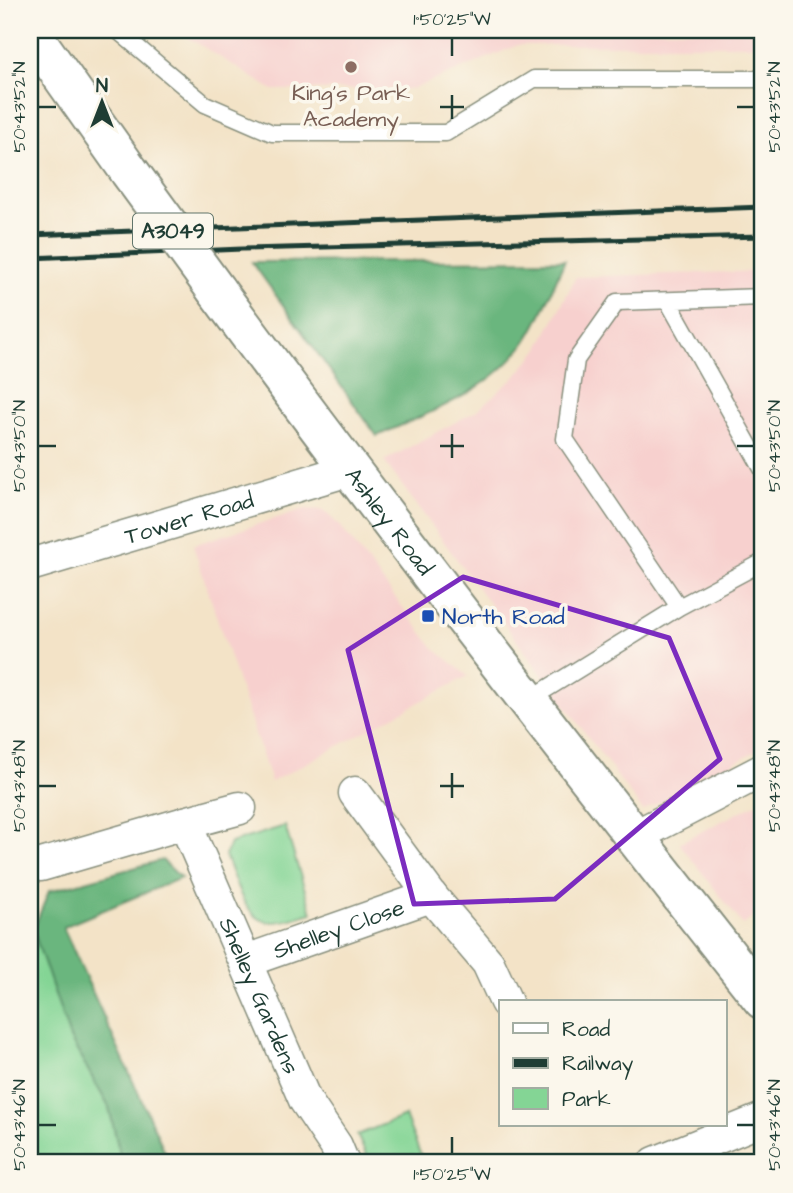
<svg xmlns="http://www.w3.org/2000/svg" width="793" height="1193" viewBox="0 0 793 1193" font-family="'Architects Daughter',sans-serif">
	<rect width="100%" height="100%" fill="#fbf7ec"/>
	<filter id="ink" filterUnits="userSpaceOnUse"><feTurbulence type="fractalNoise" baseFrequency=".0143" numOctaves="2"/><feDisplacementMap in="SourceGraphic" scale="14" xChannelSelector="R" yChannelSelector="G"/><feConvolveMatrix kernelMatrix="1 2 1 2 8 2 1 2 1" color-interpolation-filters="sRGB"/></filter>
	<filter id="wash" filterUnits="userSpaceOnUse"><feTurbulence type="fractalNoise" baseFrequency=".00686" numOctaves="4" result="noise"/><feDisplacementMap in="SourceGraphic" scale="28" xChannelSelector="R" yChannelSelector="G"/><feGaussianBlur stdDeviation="1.57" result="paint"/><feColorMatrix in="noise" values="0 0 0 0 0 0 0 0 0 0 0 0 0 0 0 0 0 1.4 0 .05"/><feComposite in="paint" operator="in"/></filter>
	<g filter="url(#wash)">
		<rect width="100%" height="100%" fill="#f3e3c7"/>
		<!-- built -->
		<path fill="#f7d0ce" d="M176 30H763V45H518L413 89 273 90Z
			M763 271V747L643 811 384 461 476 411 514 378 538 350 576 277Z
			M305 509 323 510 340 526 435 649 468 676 271 782 193 545Z
			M763 800V910L743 925 679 843Z"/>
		<!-- green -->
		<path fill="#84d595" stroke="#528964" stroke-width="2" d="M285 826 312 913C300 916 286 922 274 922 244 924 235 878 225 856L230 843Z
			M30 918 70 1038 109 1107 122 1163H30Z
			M405 1116 424 1163H370L357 1135Z"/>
		<!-- forest -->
		<path fill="#6bb67e" stroke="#457a59" stroke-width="2" d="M565 260C552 288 540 323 522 347 485 394 430 412 377 436L252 262Z
			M162 860 181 878 63 927 170 1163H122L109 1107 70 1038 33 930 49 891Z"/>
	</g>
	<g filter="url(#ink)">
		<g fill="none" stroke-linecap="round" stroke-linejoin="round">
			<!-- service casing -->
			<g stroke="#89907e" stroke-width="19">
				<path id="service" d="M117 30 205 104 272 133H446L534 79H763
					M668 301 763 470
					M679 607 565 439 576 360 617 302 763 297
					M527 701 679 607 763 562"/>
			</g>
			<!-- minor casing -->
			<g stroke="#89907e" stroke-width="35">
				<g id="minor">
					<path id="s1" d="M30 565 349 470"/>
					<path d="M355 793 431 896"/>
					<path d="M185 823 240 808"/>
					<path d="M634 837 763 770"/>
					<path id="s2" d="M41 865 185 823 305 1100 336 1146 343 1163"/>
					<path id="s3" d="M246 961 431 896 488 963 506 1002"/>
					<path d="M655 1163 763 1119"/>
				</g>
			</g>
			<!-- primary casing -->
			<g stroke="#89907e" stroke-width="42">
				<g id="primary">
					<path d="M30 31 129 171"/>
					<path id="s4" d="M216 290C394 531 578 766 763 1000"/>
				</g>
			</g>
			<!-- service -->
			<use href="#service" stroke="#fff" stroke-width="16"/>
			<!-- minor -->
			<use href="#minor" stroke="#fff" stroke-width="32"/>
			<!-- primary -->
			<use href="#primary" stroke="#fff" stroke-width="38"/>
			<!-- rail -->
			<path stroke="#1f3d34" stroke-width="5" d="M30 235 763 207
				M30 258 242 249 763 236"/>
			<!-- primary-bridge casing -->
			<g stroke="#89907e" stroke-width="42" stroke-linecap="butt">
				<path id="primary-bridge" d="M129 171 216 290"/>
			</g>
			<!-- primary-bridge -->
			<use href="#primary-bridge" stroke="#fff" stroke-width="38"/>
		</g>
	</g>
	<!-- marked area -->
	<path fill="none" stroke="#7b2cbf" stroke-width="5" stroke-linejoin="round" d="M463 577 669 638 720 759 555 899 414 904 348 650Z"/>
	<!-- ticks -->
	<path fill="none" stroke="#1f3d34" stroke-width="2.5" d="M452 38V56M452 95V119M38 107H56M440 107H464M737 107H754M452 434V458M38 446H56M440 446H464M737 446H754M452 773V798M38 786H56M440 786H464M737 786H754M38 1125H56M737 1125H754M452 1137V1154"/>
	<!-- markers -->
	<circle fill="#8d6e63" stroke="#fbf7ec" stroke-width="2.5" cx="351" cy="67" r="7"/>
	<rect fill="#1a4fb4" stroke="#fbf7ec" stroke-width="2.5" x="421" y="609" width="14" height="14" rx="3.5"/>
	<g text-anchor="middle" stroke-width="7" stroke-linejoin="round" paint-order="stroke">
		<!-- shield labels -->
		<rect fill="#fbf7ec" stroke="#61756b" stroke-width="2" x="133" y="213.5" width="80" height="35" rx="5"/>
		<g font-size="21" font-weight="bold" fill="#1f3d34">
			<text x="173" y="238">A3049</text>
		</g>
		<!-- education labels -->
		<g font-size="23" fill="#785e54" stroke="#fbf7ec">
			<text x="351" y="100">King's Park<tspan x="351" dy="26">Academy</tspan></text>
		</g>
		<!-- street labels -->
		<g font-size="23" fill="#1f3d34" stroke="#fbf7ec">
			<text dy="8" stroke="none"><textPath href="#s1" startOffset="166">Tower Road</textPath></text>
			<text dy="8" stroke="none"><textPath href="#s4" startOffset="289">Ashley Road</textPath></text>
			<text dy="8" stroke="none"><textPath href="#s3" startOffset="98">Shelley Close</textPath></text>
			<text dy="8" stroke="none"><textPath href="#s2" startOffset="338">Shelley Gardens</textPath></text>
		</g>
		<!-- transit labels -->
		<g font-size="23" fill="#164399" stroke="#fbf7ec" text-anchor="start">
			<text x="442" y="624">North Road</text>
		</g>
	</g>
	<!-- margin -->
	<rect width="793" height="1193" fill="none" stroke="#fbf7ec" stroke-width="77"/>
	<!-- legend -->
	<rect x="499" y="1000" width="228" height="126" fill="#fbf7ec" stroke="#a3ada2" stroke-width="2"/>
	<rect x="513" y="1023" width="35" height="10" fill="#ffffff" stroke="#a3ada2" stroke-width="2"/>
	<text x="562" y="1036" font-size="21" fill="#1f3d34">Road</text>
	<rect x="513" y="1058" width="35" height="10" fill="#1f3d34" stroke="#a3ada2" stroke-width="2"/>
	<text x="562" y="1070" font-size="21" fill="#1f3d34">Railway</text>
	<rect x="513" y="1088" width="35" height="21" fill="#84d595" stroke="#a3ada2" stroke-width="2"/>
	<text x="562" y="1106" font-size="21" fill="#1f3d34">Park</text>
	<!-- north arrow -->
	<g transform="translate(102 102)" stroke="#fbf7ec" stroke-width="5" paint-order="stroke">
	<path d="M0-5L12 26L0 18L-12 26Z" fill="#1f3d34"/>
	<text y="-10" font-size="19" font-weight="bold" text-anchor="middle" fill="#1f3d34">N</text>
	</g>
	<rect x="38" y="38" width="716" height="1116" fill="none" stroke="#1f3d34" stroke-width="2.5"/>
	<g font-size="18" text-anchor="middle" fill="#1f3d34">
		<text x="452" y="25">1°50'25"W</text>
		<text transform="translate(19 107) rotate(-90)" y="6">50°43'52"N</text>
		<text transform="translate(774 107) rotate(-90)" y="6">50°43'52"N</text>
		<text transform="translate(19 446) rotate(-90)" y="6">50°43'50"N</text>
		<text transform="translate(774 446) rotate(-90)" y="6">50°43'50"N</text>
		<text transform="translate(19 786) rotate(-90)" y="6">50°43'48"N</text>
		<text transform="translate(774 786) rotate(-90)" y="6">50°43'48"N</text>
		<text transform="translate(19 1125) rotate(-90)" y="6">50°43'46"N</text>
		<text transform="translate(774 1125) rotate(-90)" y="6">50°43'46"N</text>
		<text x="452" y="1180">1°50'25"W</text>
	</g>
</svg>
